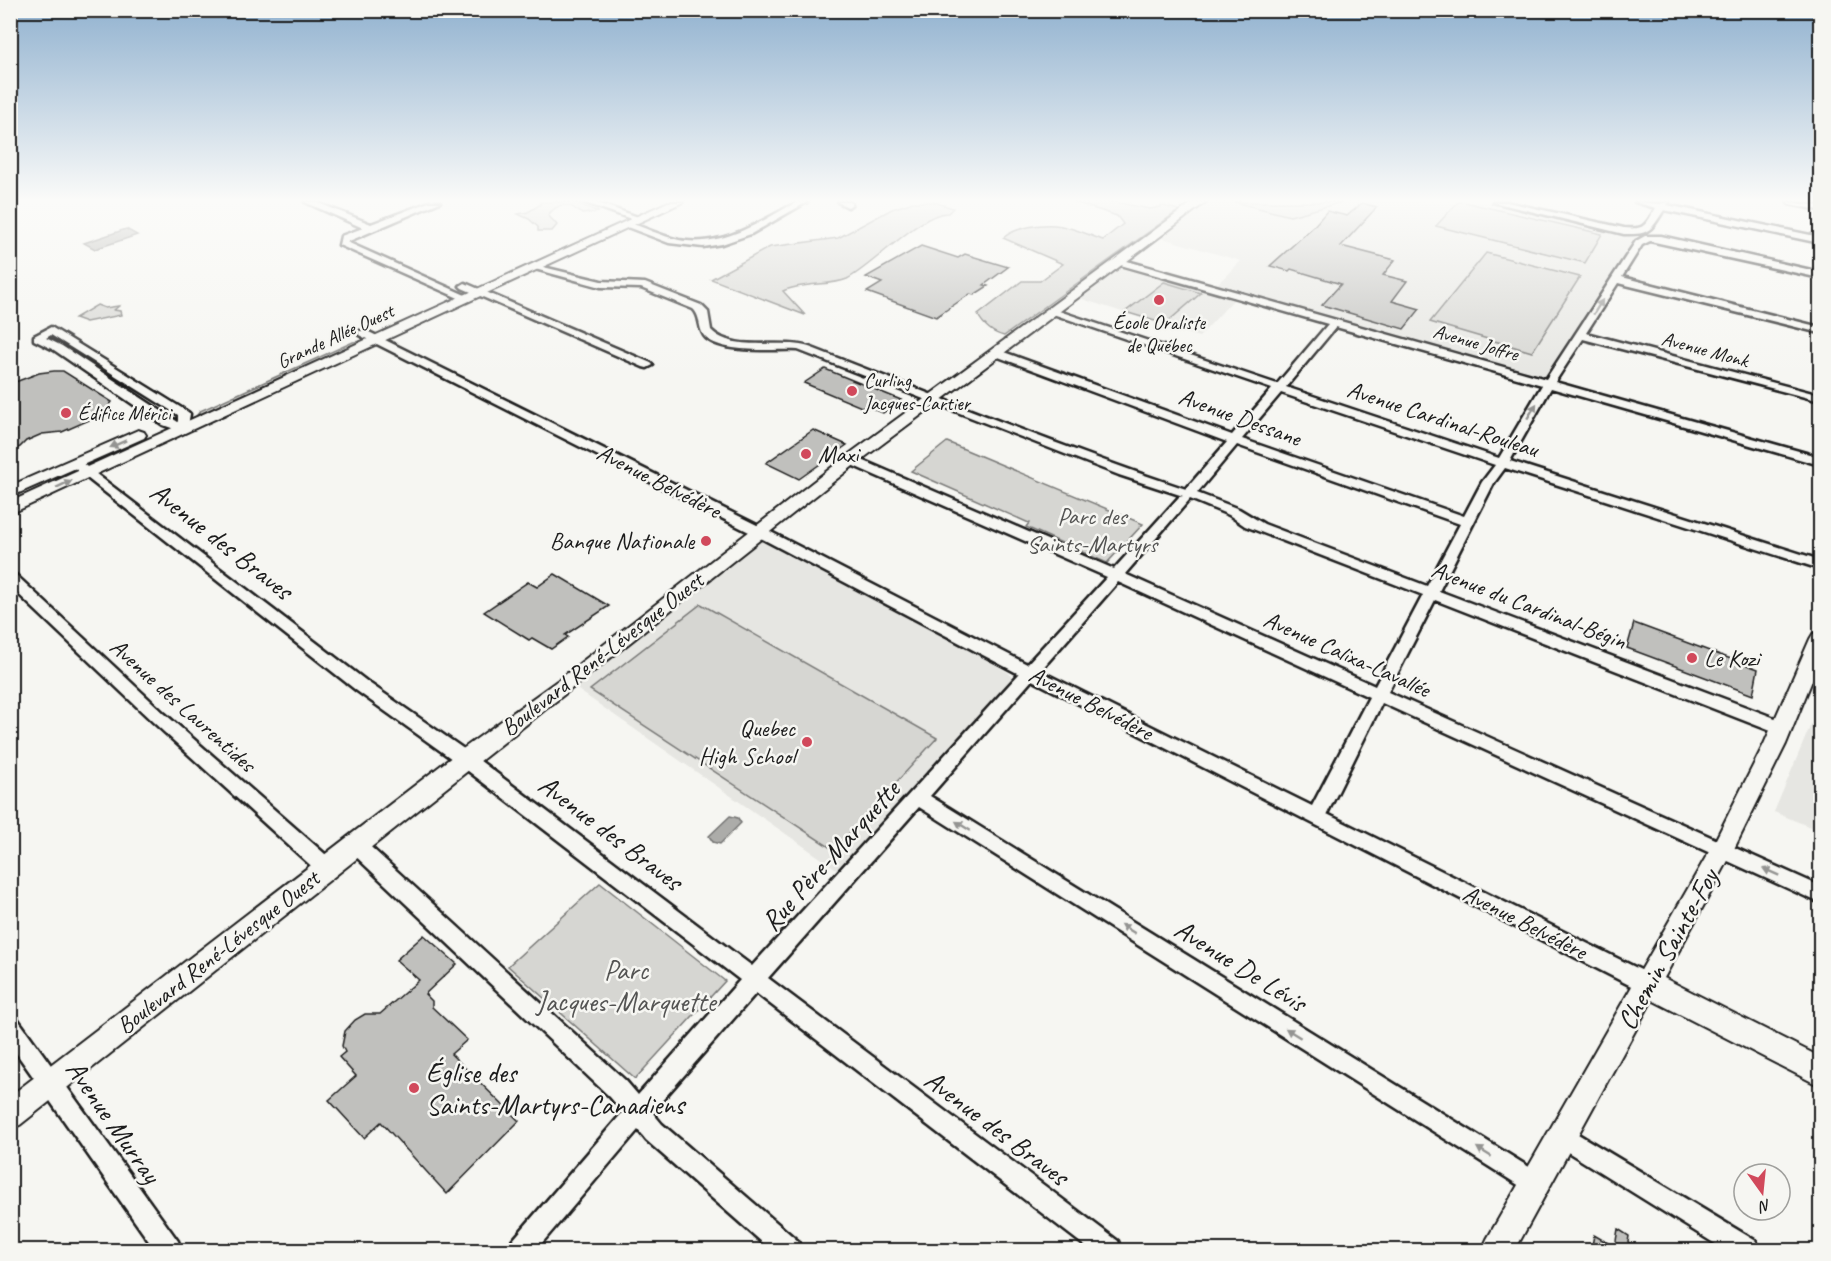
<svg xmlns="http://www.w3.org/2000/svg" width="1831" height="1261" viewBox="0 0 1831 1261" font-family="Caveat,sans-serif">
	<rect width="100%" height="100%" fill="#f6f6f2"/>
	<filter id="ink" filterUnits="userSpaceOnUse"><feTurbulence type="fractalNoise" baseFrequency=".0167" numOctaves="2"/><feDisplacementMap in="SourceGraphic" scale="12" xChannelSelector="R" yChannelSelector="G"/><feConvolveMatrix kernelMatrix="1 2 1 2 8 2 1 2 1" color-interpolation-filters="sRGB"/></filter>
	<g filter="url(#ink)">
		<!-- built -->
		<path fill="#e6e6e2" d="M1200 202H1497L1624 231 1640 232 1648 238 1639 243 1551 384 1213 288 1241 261 1155 236Z
			M1120 262 1133 266 1234 299 1199 337 1073 296Z
			M760 532 805 554 1009 673 1012 678 848 877 568 683Z
			M1820 703V831L1774 812Z"/>
		<!-- green -->
		<path fill="#d6d6d2" stroke="#797977" stroke-width="1.5" d="M540 202H574L599 212 582 214C569 203 560 201 548 215L557 225 552 231H538V227L529 219 518 214 528 212 541 204Z
			M913 202H934L953 208 948 213C921 212 874 265 847 279 832 286 803 282 783 291L805 315 711 279 770 247 838 238 892 209Z
			M1074 202H1115L1150 209 1164 206 1179 210 1004 336C992 333 984 326 978 315L1022 281H1040L1063 264 1003 238C1010 232 1015 230 1024 228 1059 220 1071 228 1103 240L1123 224 1117 216Z
			M1234 202H1343L1290 216Z
			M1458 202H1464L1602 234 1585 263 1436 226Z
			M1486 253 1580 277 1532 352 1430 322Z
			M1164 282 1201 293 1165 324 1125 312Z
			M97 305 105 308 119 306 114 310 120 311 121 315 86 322 75 318Z
			M362 341 200 416 197 415 200 411 353 342Z
			M947 442 1143 524 1107 563 1026 527 1029 523 911 471Z
			M701 604 937 738 834 850 590 690Z
			M600 883 725 981 635 1079 508 966Z"/>
		<!-- water -->
		<path fill="#acaca9" stroke="#727271" stroke-width="1.5" d="M126 229 137 235 95 249 84 243Z
			M730 816 738 818 741 823 720 844 713 842 709 836Z"/>
		<!-- building -->
		<path fill="#c0c0bd" stroke="#1c1c1c" stroke-width="1.5" d="M1362 203 1377 207 1341 246 1395 260 1383 275 1407 281 1392 301 1420 309 1404 329 1322 305 1341 284 1291 269 1289 271 1270 266 1313 227 1327 211 1347 216Z
			M921 246 958 258 965 254 1008 267 984 285 988 286 974 295 970 294 936 317 867 292 882 283 866 277Z
			M825 369 901 400 883 413 869 407 866 409 804 383Z
			M54 371H63L112 402 103 414 62 432 42 434 26 441 20 447 10 451V384L39 373Z
			M813 430 847 445 799 479 766 463Z
			M555 574 609 606 565 635 568 637 551 649 532 638 529 640 484 612 528 582 537 587Z
			M1634 623 1758 669 1753 695 1627 648Z
			M424 935 457 964 425 994 432 1001V1007L467 1040 451 1054 519 1121 447 1194 381 1122 364 1138 329 1100 356 1076 339 1057 345 1052 342 1046 345 1031 355 1020 365 1014H380L419 980 396 960Z
			M1618 1229 1629 1236 1628 1242 1643 1251H1591L1594 1235 1615 1247Z"/>
		<g fill="none" stroke-linecap="round" stroke-linejoin="round">
			<!-- minor casing -->
			<g stroke="#1c1c1c" stroke-width="5">
				<path id="minor" d="M305 202H316L371 224 429 202H440L347 242 472 298 463 300 339 245 341 236 363 228Z
					M583 202H595L644 219 637 221Z
					M797 202H807L751 234 722 244 703 247 669 243 622 225 626 222C644 227 661 236 679 240 723 248 761 221 797 202Z
					M838 202H850L852 204 848 207Z
					M1493 202H1507L1624 228C1646 230 1645 225 1656 208L1635 202 1660 204 1669 202 1667 205 1820 237V243L1664 210C1651 230 1650 235 1624 234Z
					M1788 202 1820 206V210L1789 204Z
					M1645 236H1661L1820 272V278L1650 241 1642 245 1622 277 1820 327V333L1618 283 1586 333 1820 395V401L1583 339 1555 382 1820 457V465L1551 388 1510 461 1820 560V569L1505 468 1494 483 1439 591 1788 723 1790 728 1788 733 1782 734 1776 733 1435 600 1388 692 1820 886V903L1382 703 1327 814 1655 977 1658 984 1655 991 1648 994 1641 991 1032 680 930 796 1542 1175 1546 1183 1542 1191 1534 1195 919 807 768 978 1118 1241 1121 1250H1090L756 993 652 1112 662 1124 798 1241 801 1250H771L646 1140 638 1130 536 1250H509L512 1241 623 1112 610 1097 349 850 346 844 349 838 355 836 361 838 626 1081 638 1095 740 980 459 764 357 691 68 463 74 459 78 460 369 683 471 754 752 966 1019 674 755 535 359 335V331H367L765 529 1027 664 1107 577 847 463 845 460 847 457H855L1114 569 1179 497 1183 496 1119 475 798 350C774 349 725 354 706 338 697 329 702 317 693 309L641 288 601 287 535 269V265L601 281 645 283 701 305 708 312 711 330C734 354 783 337 812 348 936 396 1060 447 1186 489L1227 442 993 355V351H1001L1232 435 1272 389 1047 312 1056 310 1277 384 1328 324 1117 264 1115 262 1120 259 1546 379 1636 241ZM1336 327 1542 385 1499 458 1286 387ZM1281 393 1495 465 1482 482 1464 516 1242 439ZM1237 445 1460 524 1427 586 1264 524 1239 509 1197 493ZM1190 499 1229 515 1245 526 1423 595 1375 686 1125 574ZM1118 582 1369 697 1312 806 1040 671Z
					M465 283 651 363 653 365 647 368 643 367 462 288 460 286Z
					M51 327 188 412 190 414 187 431 183 432 163 425 54 350 34 340V336ZM51 335 178 415V422L62 346 46 338Z
					M10 572 15 574 165 714 333 861 335 867 333 873 326 875 319 873 153 722 10 586Z
					M10 1015 17 1018 178 1241 181 1250H155L10 1044Z
					M1563 1125 1756 1241 1759 1250H1725L1555 1144 1552 1136 1555 1128Z"/>
			</g>
			<!-- major casing -->
			<g stroke="#1c1c1c" stroke-width="4">
				<path id="major" d="M668 202H683L10 514V502Z
					M1193 202H1206L857 463 20 1125 10 1129V1096L457 753 561 678 845 457Z
					M138 430 144 432 146 435 144 438 10 497V486Z
					M1820 632V661L1786 744 1730 857 1664 978 1820 1057V1086L1652 1000 1515 1250H1482L1487 1239 1714 843 1764 744 1810 639 1813 634Z"/>
			</g>
			<!-- minor -->
			<use href="#minor" fill="#f6f6f2" fill-rule="evenodd"/>
			<!-- major -->
			<use href="#major" fill="#f6f6f2" fill-rule="evenodd"/>
		</g>
		<!-- one-way arrows -->
		<defs><path id="oneway-solid" d="M-6-.8H1V-3.2L6.5 0L1 3.2V.8H-6Z" transform="scale(1.5)"/></defs>
		<g fill="#949492">
			<use href="#oneway-solid" transform="translate(1598 307) rotate(-58)"/>
			<use href="#oneway-solid" transform="translate(1532 411) rotate(-58)"/>
			<use href="#oneway-solid" transform="translate(118 444) rotate(156)"/>
			<use href="#oneway-solid" transform="translate(64 484) rotate(-25)"/>
			<use href="#oneway-solid" transform="translate(963 826) rotate(-148)"/>
			<use href="#oneway-solid" transform="translate(1771 872) rotate(-156)"/>
			<use href="#oneway-solid" transform="translate(1128 929) rotate(-148)"/>
			<use href="#oneway-solid" transform="translate(1293 1033) rotate(-148)"/>
			<use href="#oneway-solid" transform="translate(1484 1152) rotate(-148)"/>
		</g>
	</g>
	<!-- sky -->
	<linearGradient id="sky" x2="0" y2="1"><stop stop-color="#90b1cf"/><stop offset="0.53" stop-color="#fbfbf9"/><stop offset="1" stop-color="#fbfbf9" stop-opacity="0"/></linearGradient>
	<rect width="1831" height="378" fill="url(#sky)"/>
	<!-- markers -->
	<g fill="#d1495b" stroke="#f6f6f2" stroke-width="2">
		<circle cx="1159" cy="300" r="6"/>
		<circle cx="852" cy="391" r="6"/>
		<circle cx="66" cy="413" r="6"/>
		<circle cx="806" cy="454" r="6"/>
		<circle cx="706" cy="541" r="6"/>
		<circle cx="1692" cy="658" r="6"/>
		<circle cx="807" cy="742" r="6"/>
		<circle cx="414" cy="1088" r="6"/>
	</g>
	<g text-anchor="middle" stroke-width="5" stroke-linejoin="round" paint-order="stroke">
		<!-- far-poi labels -->
		<g font-size="20" fill="#1c1c1c" stroke="#f6f6f2" text-anchor="start">
			<text x="1159" y="329" text-anchor="middle">École Oraliste<tspan x="1159" dy="23">de Québec</tspan></text>
			<text x="864" y="387">Curling<tspan x="864" dy="23">Jacques-Cartier</tspan></text>
			<text x="78" y="420">Édifice Mérici</text>
		</g>
		<!-- far-street labels -->
		<g font-size="20" fill="#1c1c1c" stroke="#f6f6f2">
			<text transform="translate(335 336) rotate(-25)" y="7">Grande Allée Ouest</text>
			<text transform="translate(1476 342) rotate(16)" y="7">Avenue Joffre</text>
			<text transform="translate(1705 349) rotate(15)" y="7">Avenue Monk</text>
		</g>
		<!-- street labels -->
		<g font-size="24" fill="#1c1c1c" stroke="#f6f6f2">
			<text transform="translate(1240 417) rotate(20)" y="8">Avenue Dessane</text>
			<text transform="translate(1443 419) rotate(18)" y="8">Avenue Cardinal-Rouleau</text>
			<text transform="translate(659 481) rotate(27)" y="8">Avenue Belvédère</text>
			<text transform="translate(1529 605) rotate(21)" y="8">Avenue du Cardinal-Bégin</text>
			<text transform="translate(602 654) rotate(-38)" y="8">Boulevard René-Lévesque Ouest</text>
			<text transform="translate(1347 654) rotate(24)" y="8">Avenue Calixa-Lavallée</text>
			<text transform="translate(1091 703) rotate(27)" y="8">Avenue Belvédère</text>
			<text transform="translate(183 705) rotate(42)" y="8">Avenue des Laurentides</text>
			<text transform="translate(1525 922) rotate(27)" y="8">Avenue Belvédère</text>
			<text transform="translate(218 952) rotate(-38)" y="8">Boulevard René-Lévesque Ouest</text>
		</g>
		<!-- poi labels -->
		<g font-size="24" fill="#1c1c1c" stroke="#f6f6f2" text-anchor="start">
			<text x="818" y="462">Maxi</text>
			<text x="694" y="549" text-anchor="end">Banque Nationale</text>
			<text x="1704" y="666">Le Kozi</text>
			<text x="795" y="736" text-anchor="end">Quebec<tspan x="795" dy="28">High School</tspan></text>
		</g>
		<!-- park labels -->
		<g font-size="24" fill="#545453" stroke="#f6f6f2">
			<text x="1092" y="524">Parc des<tspan x="1092" dy="28">Saints-Martyrs</tspan></text>
		</g>
		<!-- near-street labels -->
		<g font-size="28" fill="#1c1c1c" stroke="#f6f6f2">
			<text transform="translate(222 540) rotate(38)" y="10">Avenue des Braves</text>
			<text transform="translate(611 832) rotate(37)" y="10">Avenue des Braves</text>
			<text transform="translate(830 855) rotate(-48)" y="10">Rue Père-Marquette</text>
			<text transform="translate(1667 949) rotate(-61)" y="10">Chemin Sainte-Foy</text>
			<text transform="translate(1241 965) rotate(32)" y="10">Avenue De Lévis</text>
			<text transform="translate(114 1121) rotate(55)" y="10">Avenue Murray</text>
			<text transform="translate(997 1127) rotate(37)" y="10">Avenue des Braves</text>
		</g>
		<!-- near-park labels -->
		<g font-size="28" fill="#545453" stroke="#f6f6f2">
			<text x="626" y="979">Parc<tspan x="626" dy="32">Jacques-Marquette</tspan></text>
		</g>
		<!-- near-poi labels -->
		<g font-size="28" fill="#1c1c1c" stroke="#f6f6f2" text-anchor="start">
			<text x="426" y="1082">Église des<tspan x="426" dy="32">Saints-Martyrs-Canadiens</tspan></text>
		</g>
	</g>
	<!-- margin -->
	<rect width="1831" height="1261" fill="none" stroke="#f6f6f2" stroke-width="36"/>
	<rect x="18" y="18" width="1795" height="1225" fill="none" stroke="#1c1c1c" stroke-width="2" filter="url(#ink)"/>
	<!-- north arrow -->
	<g transform="translate(1762 1192) rotate(165)"><circle r="28" fill="#f6f6f2" stroke="#9f9f9c" stroke-width="1.5"/>
	<path d="M0-4.5L10 22L0 15L-10 22Z" fill="#d1495b"/>
	<text y="-9" font-size="16" font-weight="bold" text-anchor="middle" fill="#1c1c1c">N</text>
	</g>
</svg>
